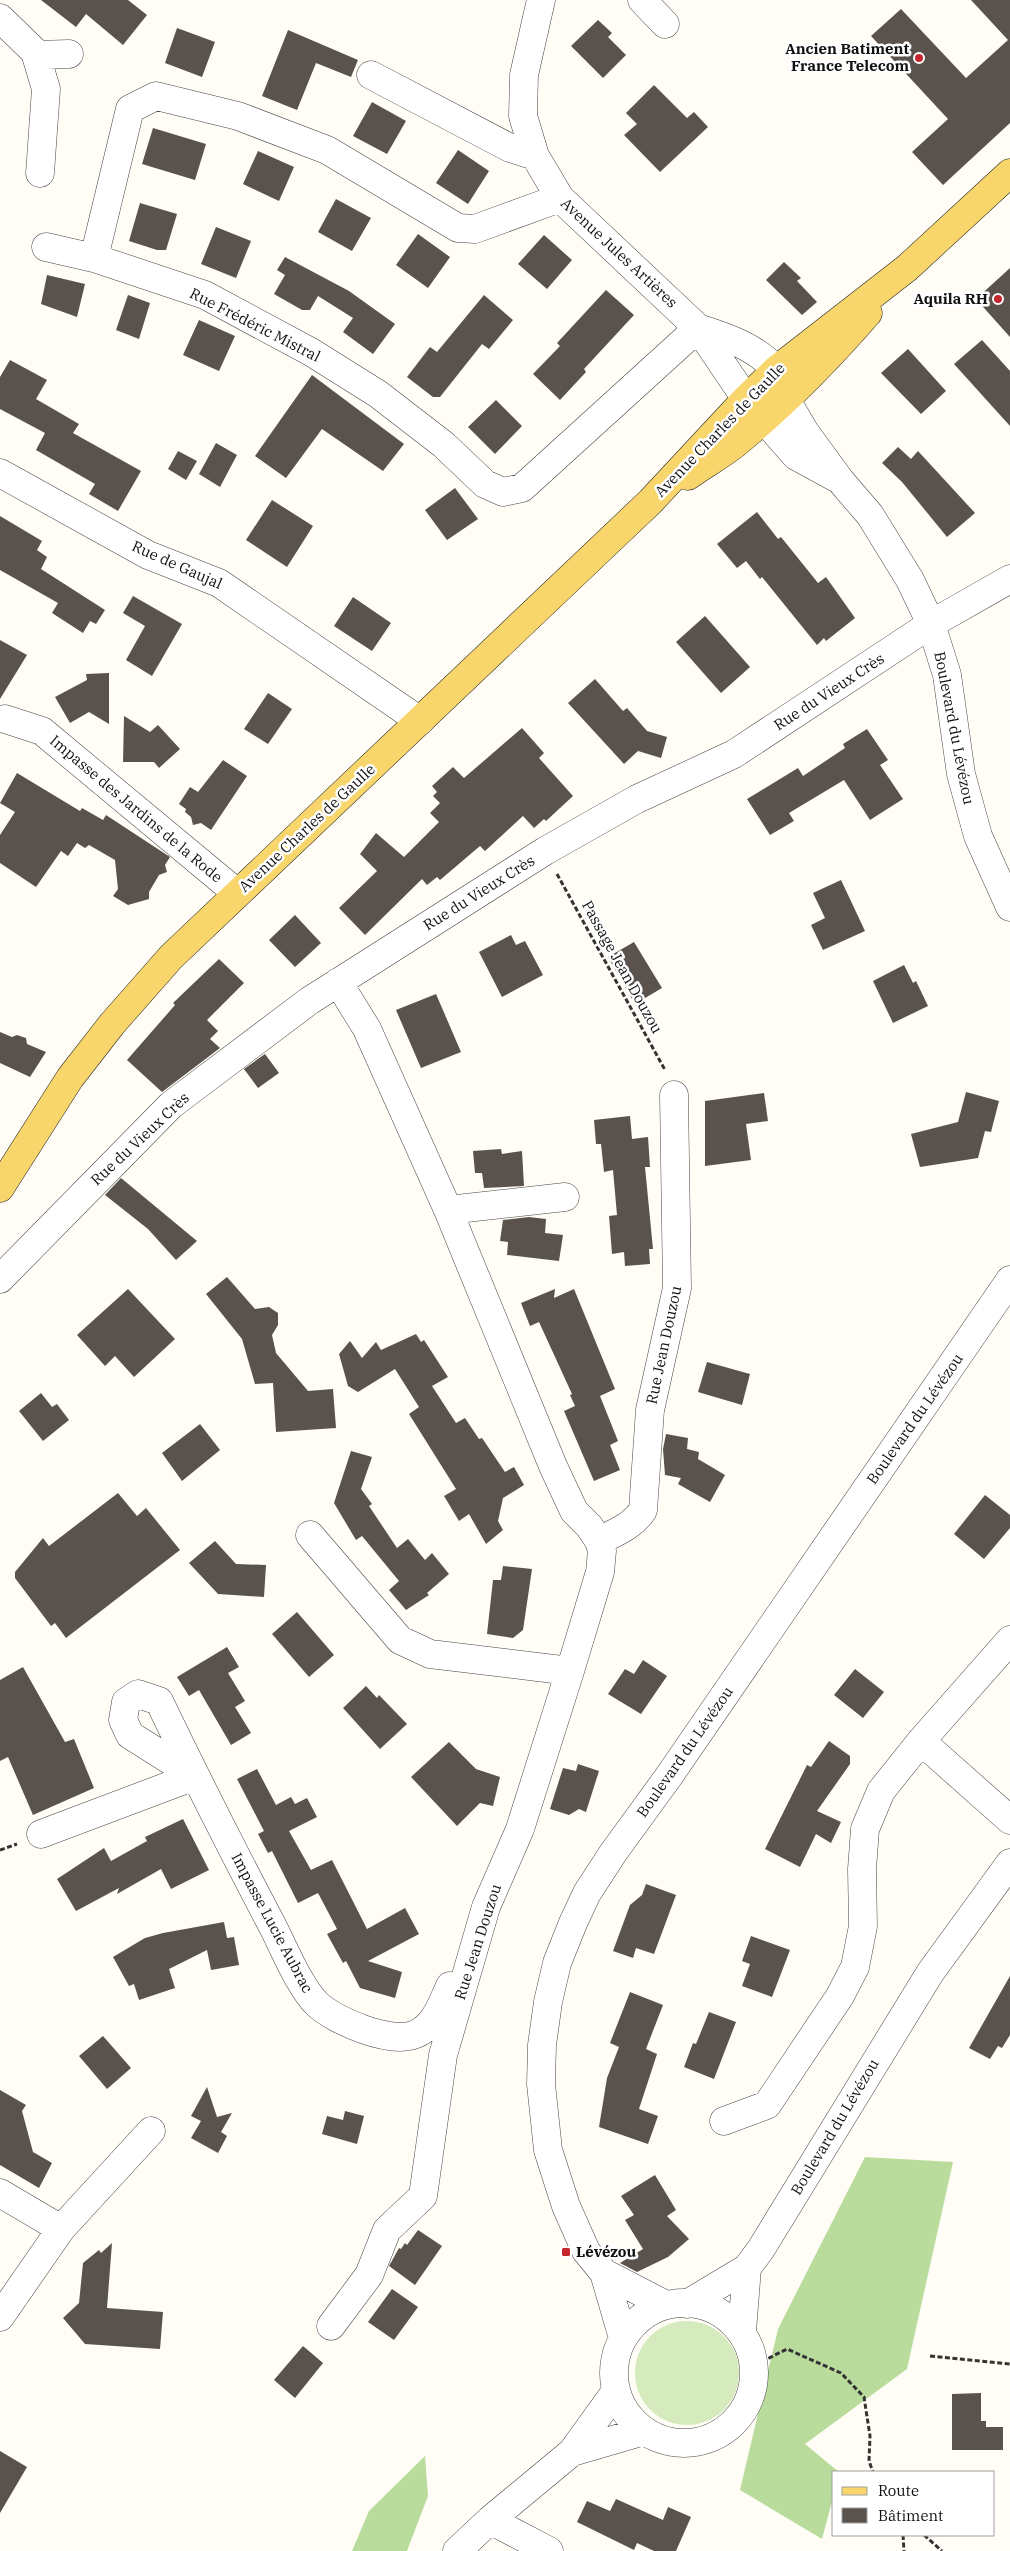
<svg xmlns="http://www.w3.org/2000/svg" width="1010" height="2551" viewBox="0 0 1010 2551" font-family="'IBM Plex Serif',serif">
	<rect width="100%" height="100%" fill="#fffdf5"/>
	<!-- green -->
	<path fill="#d5ebbd" d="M635 2373a52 52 0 1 1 104 0a52 52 0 1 1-104 0Z"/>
	<!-- forest -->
	<path fill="#b9dc9c" d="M865 2157 953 2162 907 2369 805 2444 839 2472H834V2494L822 2539 740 2490 778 2329Z
		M425 2456 428 2496 407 2551H352L369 2511Z"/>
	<!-- building -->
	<path fill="#5a524d" d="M41 0H128L147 15 123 45 86 14 76 27Z
		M971 0H1010V123L943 185 912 152 948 119 871 36 901 9 966 78 1008 40Z
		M598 20 612 33 608 37 626 55 603 78 571 46Z
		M177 28 215 42 202 77 165 63Z
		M288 30 358 60 351 77 316 63 297 110 262 96Z
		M654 85 687 118 694 112 708 127 660 172 624 135 637 124 626 113Z
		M372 102 406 121 387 154 353 136Z
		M153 128 206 144 195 180 142 164Z
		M458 150 489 171 468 204 436 183Z
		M258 151 294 167 279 201 243 184Z
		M336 199 371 218 352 251 318 232Z
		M140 203 177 214 166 250H157L129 241Z
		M216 227 251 241 236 278 201 264Z
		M418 234 450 257 428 288 396 265Z
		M544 235 572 260 547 289 518 264Z
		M285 257 349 291 395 324 373 354 343 332 353 318 318 296 310 310H302L274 294 285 275 277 270Z
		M784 262 801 278 797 281 817 302 802 315 766 280Z
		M1010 268V337L976 299Z
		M47 275 85 284 77 317 41 304Z
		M606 290 634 315 584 369 586 372 560 400 533 374 560 346 557 343Z
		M128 295 150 303 139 339 116 330Z
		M484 295 513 320 489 349 482 344 440 397H433L407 377 430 347 437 352Z
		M199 320 235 336 219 371 183 355Z
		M982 340 1010 371V426L954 364Z
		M908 349 946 391 921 414 881 373Z
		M10 360 47 380 36 399 79 424 73 433 141 471 118 511 89 494 95 484 36 450 45 433 0 409V377Z
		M312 375 404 444 383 471 322 429 286 478 255 456Z
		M496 400 522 426 495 454 468 427Z
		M216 443 237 455 220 487 199 474Z
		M898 447 911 459 918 451 975 513 947 537 902 482 882 463Z
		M178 451 197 461 186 480 168 469Z
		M455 488 478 519 447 540 425 510Z
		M272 500 313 526 287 567 246 540Z
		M757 512 778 539 781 537 818 583 826 577 855 618 826 641 824 638 817 645 762 577 760 579 746 561 737 568 717 544Z
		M0 516 42 541 37 550 47 557 41 569 105 610 96 624 90 621 83 633 52 613 58 603 0 570Z
		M133 596 182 624 152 676 126 660 145 626 123 613Z
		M353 597 391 623 372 651 334 626Z
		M705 616 750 667 721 693 676 642Z
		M0 640 27 655 0 699Z
		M109 673V724L89 712 70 723 55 697 87 680 86 674Z
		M595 679 623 711 627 708 647 731 667 737 661 758 638 751 624 764 568 703Z
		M268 693 292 709 268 744 244 729Z
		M124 716 150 732 158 725 180 749 159 768 154 762H123Z
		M522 728 544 753 539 758 573 796 546 821 544 819 534 828 523 816 485 851 480 846 440 880 437 877 427 885 422 879 365 935 339 908 377 871 360 854 376 833 404 857 439 822 430 813 440 803 433 796 437 792 432 786 453 767 464 778Z
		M867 729 888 760 880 765 903 799 870 820 844 780 789 813 794 821 770 835 747 799 798 768 803 776 845 748 843 744Z
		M223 760 247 776 211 830 201 823 193 825 191 817 185 812 186 809 179 804 190 787 198 792Z
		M17 773 80 811 82 808 103 820 106 815 170 857 165 865 167 872 159 875 149 892V899L128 905 113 896 118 889 115 860 89 845 85 848 77 843 68 856 61 851 36 887 0 863V835L15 812 0 803Z
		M841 880 865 931 823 950 811 925 825 918 813 893Z
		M295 915 321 943 295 967 269 940Z
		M511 935 516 945 525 941 543 975 502 997 479 952Z
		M634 942 662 988 635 1004 608 957Z
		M219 959 244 983 207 1020 218 1031 210 1039 220 1048 162 1092 127 1060 175 1005 173 1003Z
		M904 965 913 983 916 981 928 1006 893 1023 873 981Z
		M436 994 461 1052 421 1068 396 1010Z
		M0 1032 12 1037 17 1035 26 1038 27 1044 46 1052 30 1077 0 1063Z
		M265 1054 279 1073 258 1088 244 1069Z
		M966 1092 999 1101 991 1132 985 1131 978 1158 920 1167 911 1134 958 1122Z
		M764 1093 768 1121 746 1124 751 1160 705 1166V1101Z
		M630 1116 632 1139 648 1137 650 1167H645L653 1249H649L650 1264 625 1266 624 1252 612 1254 609 1216 617 1215 613 1170 604 1172 601 1144H596L594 1120Z
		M501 1149 502 1154 522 1151 524 1186 484 1188 482 1173H475L473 1151Z
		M121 1178 197 1241 176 1260 148 1229 105 1195Z
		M529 1217 546 1219 545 1233 563 1235 559 1261 507 1255 508 1242 500 1241 503 1220Z
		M227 1277 255 1309 269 1307 278 1313V1325L272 1335 276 1353 308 1391 333 1389 336 1428 276 1432 273 1383 255 1384 242 1339 206 1294Z
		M128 1289 175 1339 134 1377 115 1356 105 1366 77 1335Z
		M555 1289 554 1298 574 1289 615 1389 600 1396 618 1441 610 1445 620 1470 594 1481 564 1411 575 1406 570 1395 572 1394 539 1322 530 1326 521 1303Z
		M416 1334 421 1342 424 1340 448 1377 432 1386 456 1423 465 1418 479 1439 482 1438 505 1472 514 1467 524 1485 503 1498 498 1521 503 1530 486 1544 469 1514 459 1521 444 1496 456 1489 409 1414 419 1407 395 1369 358 1392 348 1386 339 1354 350 1341 362 1358 376 1342 381 1350Z
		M707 1362 750 1374 742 1405 698 1392Z
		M41 1393 52 1407 57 1404 69 1420 43 1441 19 1411Z
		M200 1424 220 1450 182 1481 162 1453Z
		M666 1434 688 1438 687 1449 699 1452 698 1459 725 1475 710 1502 678 1484 681 1478 665 1475 663 1449Z
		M351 1451 372 1457 361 1489 372 1504 369 1506 397 1548 408 1539 425 1560 432 1553 449 1574 427 1593 429 1595 406 1610 389 1590 399 1581 362 1536 356 1540 334 1503Z
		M118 1493 137 1516 146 1508 180 1550 66 1638 55 1623 51 1626 15 1578V1572L43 1538 49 1546Z
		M985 1495 1010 1515V1528L984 1559 954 1534Z
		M215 1541 236 1564 266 1565 264 1597 218 1594 189 1563Z
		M503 1566 532 1569 523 1630 513 1638 487 1634 493 1580H501Z
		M297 1612 334 1655 309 1677 272 1634Z
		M227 1647 239 1667 228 1673 245 1701 235 1707 251 1733 231 1745 199 1690 189 1696 177 1677Z
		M643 1660 667 1676 641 1714 608 1694 625 1669 634 1674Z
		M23 1667 65 1742 74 1739 94 1788 33 1815 8 1757 0 1761V1680Z
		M855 1669 884 1692 863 1718 834 1695Z
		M366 1686 377 1698 379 1695 407 1724 380 1749 343 1708Z
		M829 1741 850 1756V1764L817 1811 841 1822 831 1843 816 1834 800 1867 765 1849 807 1765 811 1767Z
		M449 1742 476 1769 500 1777 493 1806 480 1803 457 1826 411 1777Z
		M578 1764 599 1771 586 1812 579 1809 569 1815 550 1809 563 1768 576 1771Z
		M257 1769 276 1805 291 1797 295 1804 307 1798 317 1817 289 1831 311 1870 332 1860 367 1929 405 1908 419 1934 368 1961 402 1972 395 1998 360 1988 346 1961 343 1963 327 1934 337 1929 318 1893 298 1903 272 1851 268 1853 258 1834 264 1831 237 1779Z
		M183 1819 209 1870 171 1889 161 1869 117 1894 119 1888 76 1911 57 1879 104 1848 111 1861 147 1841 145 1837Z
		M646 1884 676 1895 654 1954 636 1948 633 1958 613 1951 630 1905 642 1895Z
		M224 1922 227 1938 234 1937 239 1965 211 1970 207 1950 169 1969 175 1988 139 2000 134 1984 129 1986 113 1957 145 1938 163 1933Z
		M751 1936 790 1950 772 1997 742 1986 750 1964 742 1961Z
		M1010 1976V2035L1002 2048 998 2046 990 2059 969 2048Z
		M630 1992 663 2005 646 2049 657 2054 639 2109 658 2116 648 2144 599 2127 607 2078 619 2047 610 2043Z
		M709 2012 736 2022 714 2079 684 2067 693 2043 696 2044Z
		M103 2036 131 2068 107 2089 79 2056Z
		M207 2087 217 2117 232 2113 221 2132 227 2136 218 2153 191 2138 201 2121 191 2116Z
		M0 2090 26 2105 22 2111 33 2152 52 2163 39 2188 0 2165Z
		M345 2111 364 2116 357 2144 322 2134 327 2116 343 2120Z
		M655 2175 676 2210 667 2216 689 2239 668 2257 637 2272 620 2263 643 2249 625 2220 634 2215 621 2196Z
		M418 2230 442 2246 415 2285 389 2266 399 2248 401 2249 405 2243 407 2245Z
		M112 2243 107 2308 163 2312 160 2349 85 2344 63 2318 79 2303 83 2263 99 2250 101 2253Z
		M392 2289 418 2307 394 2340 368 2322Z
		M303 2346 323 2363 295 2398 274 2380Z
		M981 2393V2421H986V2427H1003V2450H952V2394Z
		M0 2451 27 2467 0 2513Z
		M616 2499 663 2520 668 2507 691 2517 676 2551H654L637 2543 634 2550 577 2522 587 2501 610 2511Z"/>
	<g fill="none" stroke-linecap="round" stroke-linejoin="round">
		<!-- minor casing -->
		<g stroke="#444" stroke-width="29">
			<path id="minor" d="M541 0 524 75 523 116 535 156 560 198 698 328 746 399 796 456 840 480
				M642 0 665 24
				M0 18 35 52 46 89 40 173
				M36 55 69 54
				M371 75 510 148 535 156
				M560 198 475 229 458 228 327 150 238 116 156 96 130 109 94 258 205 295 311 352 378 394 444 445 485 484 503 492 522 488 698 328
				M46 247 94 258
				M698 328C727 337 756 347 776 370L765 390
				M779 378 785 398 805 432 840 480 870 515 910 580 931 624 947 675 961 774 978 836 1010 907
				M0 473 148 555 219 583 420 721
				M5 719 42 731 237 893
				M448 1210 565 1197
				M0 1279 171 1105 309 1001 545 851 637 799 734 754 931 624 1010 579
				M310 1535 400 1640 430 1654 570 1671
				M599 1541C616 1532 633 1526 643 1510L650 1410 677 1288 674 1095
				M921 1741 1010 1820
				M195 1776 130 1735 123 1720 126 1702 138 1694 159 1701C195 1776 233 1851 272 1925 284 1948 299 1986 317 2004 335 2021 391 2045 416 2034 435 2026 442 2003 450 1986
				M41 1834 195 1776
				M724 2121 767 2105 840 1996 855 1967 863 1926 862 1869 865 1829 881 1791 921 1741 1010 1640
				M0 2193 61 2229 0 2317
				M61 2229 151 2131
				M604 2273 666 2305
				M614 2373a70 70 0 1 1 140 0a70 70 0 1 1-140 0Z
				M687 2304 747 2268 761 2249 930 1973 1010 1863
				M331 2326 369 2275 387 2230 423 2196 443 2055 486 1907 520 1829 570 1671 600 1572 602 1551 599 1541 589 1526 574 1511 553 1466 448 1210 367 1029 338 982
				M742 2331 747 2268
				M623 2338 604 2273 586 2251 566 2206 548 2150 541 2084 542 2045 548 2002 557 1963 573 1923 587 1893 613 1853 669 1776 1010 1280
				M572 2452 644 2431
				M490 2520 549 2551
				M457 2551 490 2520 572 2452 616 2391"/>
		</g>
		<!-- major casing -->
		<g stroke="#222" stroke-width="29">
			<path id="major" d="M688 476C703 465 720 456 735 444 783 405 828 359 868 313
				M0 1188 70 1078 112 1024 171 957 651 501 746 399 776 370 907 268 1010 173"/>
		</g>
		<!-- path -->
		<path stroke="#333" stroke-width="3" stroke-dasharray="5 2.5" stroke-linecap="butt" d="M557 874 665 1070
			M0 1850 17 1844
			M930 2356 1010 2364
			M755 2365 787 2349 841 2373 864 2397 870 2436 869 2461 873 2472
			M903 2535 904 2551
			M924 2535 942 2551"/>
		<!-- minor -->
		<use href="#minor" stroke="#fff" stroke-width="28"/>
		<!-- major -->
		<use href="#major" stroke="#f9d66b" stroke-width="28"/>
	</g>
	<!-- markers -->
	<g fill="#c4262e" stroke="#fff" stroke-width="2">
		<circle cx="919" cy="58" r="5"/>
		<circle cx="998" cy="299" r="5"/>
		<rect x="561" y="2247" width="10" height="10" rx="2.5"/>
	</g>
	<g text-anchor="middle" stroke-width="5" stroke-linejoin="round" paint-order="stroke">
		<!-- poi labels -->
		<g font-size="15" font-weight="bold" fill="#111" stroke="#fff" text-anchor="end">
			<text x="909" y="54">Ancien Batiment<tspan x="909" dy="17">France Telecom</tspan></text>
			<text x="988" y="304">Aquila RH</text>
			<text x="576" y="2257" text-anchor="start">Lévézou</text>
		</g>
		<!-- street labels -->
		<g font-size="15" fill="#111" stroke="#fff">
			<text transform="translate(619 253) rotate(43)" y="5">Avenue Jules Artières</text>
			<text transform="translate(255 325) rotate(27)" y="5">Rue Frédéric Mistral</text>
			<text transform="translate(720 430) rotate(-46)" y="5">Avenue Charles de Gaulle</text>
			<text transform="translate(177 565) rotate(24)" y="5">Rue de Gaujal</text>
			<text transform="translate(829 692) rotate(-33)" y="5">Rue du Vieux Crès</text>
			<text transform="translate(954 728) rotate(79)" y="5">Boulevard du Lévézou</text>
			<text transform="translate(136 809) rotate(40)" y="5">Impasse des Jardins de la Rode</text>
			<text transform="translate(307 828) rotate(-43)" y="5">Avenue Charles de Gaulle</text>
			<text transform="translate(479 893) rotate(-32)" y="5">Rue du Vieux Crès</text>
			<text transform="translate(622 967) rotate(61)" y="5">Passage Jean Douzou</text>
			<text transform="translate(140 1139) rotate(-43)" y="5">Rue du Vieux Crès</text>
			<text transform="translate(664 1345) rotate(-78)" y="5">Rue Jean Douzou</text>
			<text transform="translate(915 1419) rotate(-55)" y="5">Boulevard du Lévézou</text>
			<text transform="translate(685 1752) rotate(-55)" y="5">Boulevard du Lévézou</text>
			<text transform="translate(272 1923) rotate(62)" y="5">Impasse Lucie Aubrac</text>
			<text transform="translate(478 1942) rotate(-72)" y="5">Rue Jean Douzou</text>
			<text transform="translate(835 2127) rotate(-59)" y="5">Boulevard du Lévézou</text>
		</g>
	</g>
	<!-- legend -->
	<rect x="832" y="2471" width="162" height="65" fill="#ffffff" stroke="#a0a0a0"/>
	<rect x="842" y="2487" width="25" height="8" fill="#f9d66b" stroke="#a0a0a0"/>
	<text x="878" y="2496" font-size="15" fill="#111111">Route</text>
	<rect x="842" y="2508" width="25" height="15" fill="#5a524d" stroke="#a0a0a0"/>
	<text x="878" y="2521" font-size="15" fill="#111111">Bâtiment</text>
</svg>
